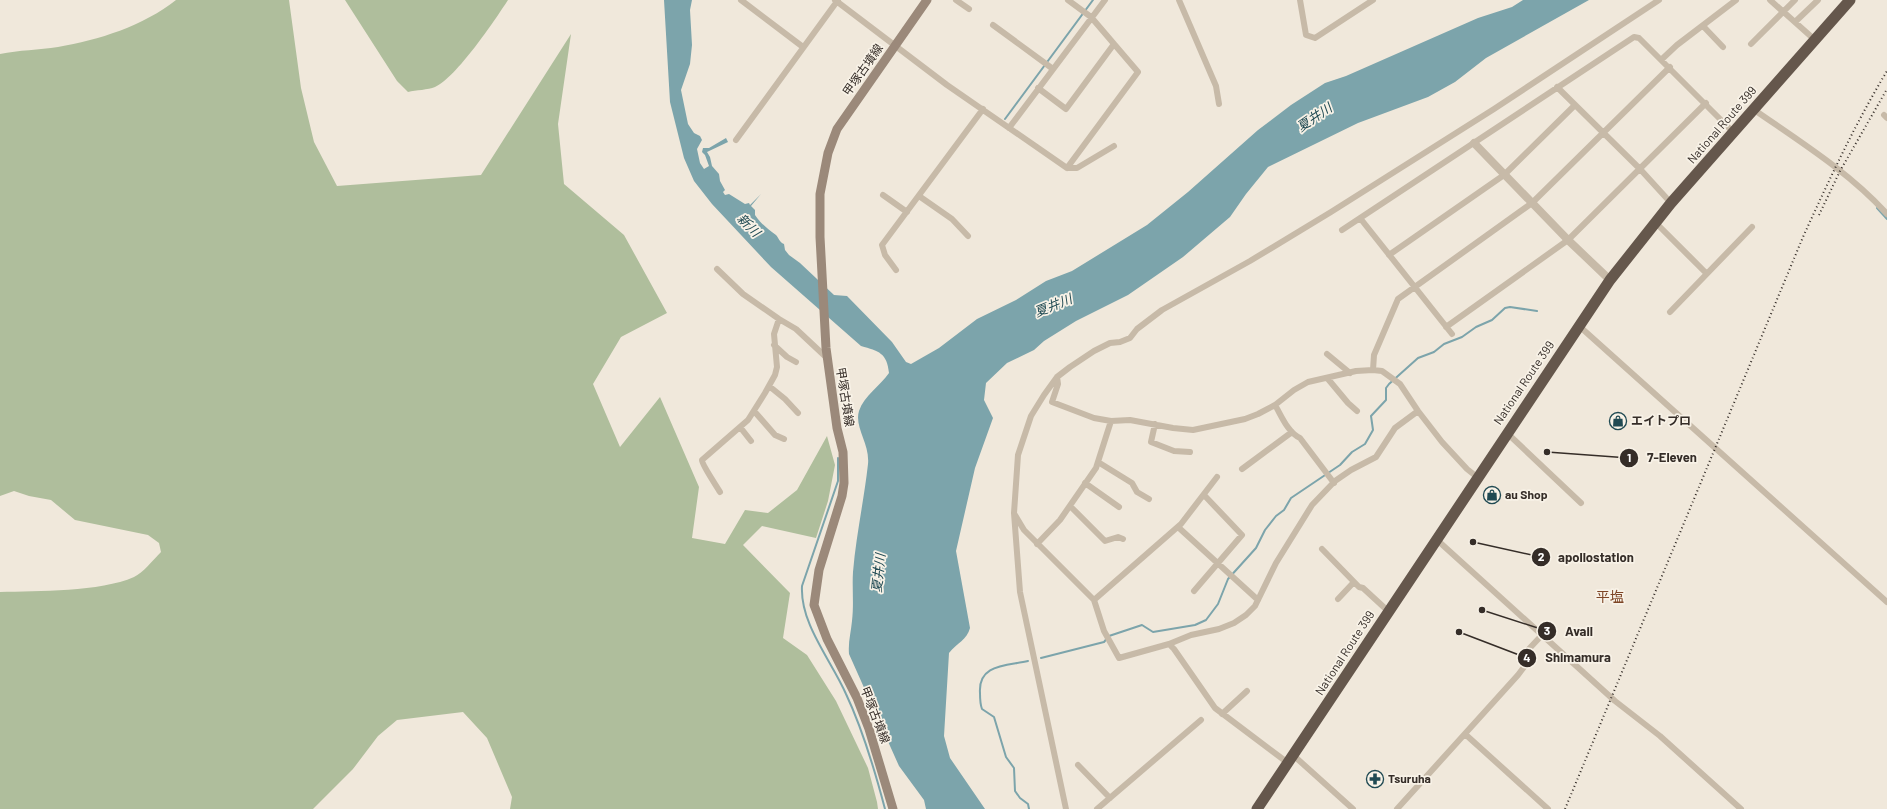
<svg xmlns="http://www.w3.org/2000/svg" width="1887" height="809" viewBox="0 0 1887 809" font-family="Barlow,'Noto Sans JP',sans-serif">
	<rect width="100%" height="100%" fill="#f0e8db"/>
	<!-- green -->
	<path fill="#afbe9c" d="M176 0H289L301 88 314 142 337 186 481 175 571 34 558 124 564 184 624 235 667 313 621 337 593 384 620 447 660 397 699 487 692 538 725 544 745 510 768 513 797 490 827 436 835 465 828 501 816 538 762 526 743 545 790 593 783 638 807 655 836 701 868 768 877 802 878 809H510L512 797 487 738 463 712 397 720 378 736 353 769 313 809H0V592C38 591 100 592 134 577 143 573 153 560 161 552L159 543 148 535 75 520 51 500 29 496 14 491 0 496V54C19 50 39 50 58 47 99 40 143 26 176 0Z
		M345 0H508C495 20 456 78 435 87 428 90 416 90 408 92L397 81Z"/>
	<!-- water -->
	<path fill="#7ca4ab" d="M664 0H692L690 10 692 45 690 64 681 90 688 124 694 133 700 136 702 140 697 149 700 163 704 169 709 166 705 155 702 152 703 148H709L726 138 728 142 707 152 710 157 712 166 719 174 720 181 725 190 723 192 725 195 729 194 745 204 749 203 750 205 761 194 751 206 755 210V215C761 224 768 229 776 235 779 238 779 242 784 244L785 250 789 255 800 263 834 295 847 296 892 342 906 362 911 364 939 348 977 319 1016 300 1046 281 1072 271 1147 225 1188 192 1258 130 1291 105 1325 83 1346 76 1478 18 1512 7 1523 0H1589L1486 58 1455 82 1428 97 1358 123 1268 167 1246 194 1230 217 1183 257 1128 295 1076 321 1044 341 1034 350 1007 363 986 383 984 400 993 418 975 468 956 551 970 628C967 640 957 643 949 653L944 736 950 758 985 809H926L924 800 899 766 849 654C848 642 851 632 852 621 854 604 852 588 853 572 856 536 864 500 868 464 870 444 854 427 859 411 864 396 880 386 889 373 887 353 879 351 861 346L771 267 712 204 694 181 684 158 670 102Z"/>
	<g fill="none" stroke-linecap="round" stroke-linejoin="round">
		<!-- stream -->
		<path stroke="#7ca4ab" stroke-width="2" d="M1005 119 1093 0
			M1877 208 1887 219
			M838 458V481L802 586C800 624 831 660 846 694 863 730 875 771 885 809
			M1041 658 1104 642 1109 636 1142 625 1153 632 1195 625 1206 620 1218 604 1228 579 1256 548 1265 530 1276 516 1284 510 1291 498 1340 465 1352 452 1365 444 1373 430 1371 416 1386 400V388L1389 384 1418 358 1434 352 1444 344 1462 337 1476 327 1492 320 1505 308 1510 307 1537 311
			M1028 661C1006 666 978 664 980 693 980 698 980 704 982 709L994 717 1006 757 1014 768 1015 791 1020 798 1028 804 1029 809"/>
		<!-- minor -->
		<path stroke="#c7baa8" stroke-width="6" d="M741 0 803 47
			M835 0 947 85 1067 168 1138 72 1091 17 1068 0
			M956 0 969 9
			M1179 0 1216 86 1219 104
			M1300 0 1306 35 1315 38 1373 0
			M1770 0 1815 40
			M1795 22 1818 0
			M993 25 1053 69
			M1703 26 1723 47
			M1751 44 1795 0
			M1661 60 1677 45 1736 0
			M1557 87 1640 169 1671 203
			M1038 88 1066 109 1114 44
			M1753 109C1799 141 1849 172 1887 214
			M1884 115 1887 118
			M1009 128 1105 0
			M736 140 838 0
			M1067 168H1077L1114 146
			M883 195 907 212
			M919 196 952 219 968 236
			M1360 218 1452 334
			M1655 222 1706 273
			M1342 230 1634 37 1639 38 1733 132
			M1389 255 1504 175 1575 105
			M717 269 743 294 779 319 796 329 827 358
			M896 270 885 255 882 245 983 109
			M1670 312 1752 227
			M1578 325 1887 602
			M1446 327 1568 240 1706 103
			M774 345 787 357 796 362
			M1327 354 1350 373
			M1373 370 1374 355 1398 299 1532 203 1670 67
			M1057 377 1058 384 1052 402 1094 418 1111 421 1130 420 1173 428 1193 430 1245 419 1258 414 1275 405 1294 390 1308 382 1356 371 1373 370 1382 371 1400 384 1418 411 1442 442 1467 469 1477 477
			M1328 379 1348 403 1357 411
			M769 386 785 399 798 413
			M1275 405C1281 415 1288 433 1300 438L1334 483
			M754 411 775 435 784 439
			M1155 424 1151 442 1174 451 1190 452
			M740 427 751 441
			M1507 433 1581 503
			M1098 462 1132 483 1137 492 1149 499
			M1242 469 1292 432
			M1085 483 1119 507
			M720 492C716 485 702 465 702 460L748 420 765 393 775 375 777 367 774 334 779 319
			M1070 506 1105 541 1118 537 1123 539
			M1015 515 1024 530 1094 600 1104 631 1119 658 1169 644 1174 649 1215 708 1288 763
			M1178 527 1258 600
			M1436 539 1615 701 1660 736 1741 809
			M1037 544 1060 520 1096 468 1111 421
			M1322 549 1359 587 1363 588 1388 611
			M1194 591 1242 535 1204 495
			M1338 599 1354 582
			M1094 600 1181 524 1217 477
			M1169 644 1191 635 1219 629 1234 623 1246 615 1255 606 1276 563 1312 505 1335 481 1351 470 1376 457 1395 428 1418 411
			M1222 714 1247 691
			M1465 734 1548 809
			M1293 755 1353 809
			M1078 765 1110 798
			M1066 809 1020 592 1014 513 1018 455 1031 416 1044 395 1057 377 1070 367 1094 351 1110 343 1120 342 1130 338 1137 329 1162 310 1250 261 1331 212 1494 109 1659 0
			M1097 809 1201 720
			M1397 809 1518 675 1527 663V651L1542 635"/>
		<!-- tertiary -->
		<path stroke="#c7baa8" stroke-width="8" d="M1474 143 1568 240 1610 280"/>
		<!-- secondary -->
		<path stroke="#9b897a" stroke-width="9" d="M893 809 869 729 857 698 827 639 814 605 819 570 842 496 844 483 843 452 837 428 826 348 820 237V194L828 153 837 129 927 0"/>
		<!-- trunk -->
		<path stroke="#65574c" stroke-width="11" d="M1257 809 1610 280 1671 203 1850 0"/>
		<!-- rail -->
		<path stroke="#352d28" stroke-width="2" stroke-dasharray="1 3" stroke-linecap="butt" d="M1819 215 1840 171 1887 89
			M1565 809 1803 237C1829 180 1855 124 1887 71"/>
	</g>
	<!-- icons -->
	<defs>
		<g id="shop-ring" transform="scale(0.9)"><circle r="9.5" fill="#f8f2e7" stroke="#204a53" stroke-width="1.5"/><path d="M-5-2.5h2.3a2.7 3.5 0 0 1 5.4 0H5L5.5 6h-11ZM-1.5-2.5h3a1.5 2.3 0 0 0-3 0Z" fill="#204a53"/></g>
		<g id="pharmacy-ring" transform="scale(0.9)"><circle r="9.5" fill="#f8f2e7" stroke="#204a53" stroke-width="1.5"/><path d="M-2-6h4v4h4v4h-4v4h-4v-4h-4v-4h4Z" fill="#204a53"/></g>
	</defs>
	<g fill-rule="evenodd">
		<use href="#shop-ring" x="1618" y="421"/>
		<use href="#shop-ring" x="1492" y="495"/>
		<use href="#pharmacy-ring" x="1375" y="779"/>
	</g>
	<g text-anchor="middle" stroke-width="3.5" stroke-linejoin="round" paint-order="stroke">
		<!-- street labels -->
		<g font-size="12" fill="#352d28" stroke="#f8f2e7">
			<text transform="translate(863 70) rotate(-55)" y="4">甲塚古墳線</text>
			<text transform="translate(1722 125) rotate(-49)" y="4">National Route 399</text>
			<text transform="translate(1524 383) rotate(-56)" y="4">National Route 399</text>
			<text transform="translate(845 397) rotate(81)" y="4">甲塚古墳線</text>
			<text transform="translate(1345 653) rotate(-57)" y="4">National Route 399</text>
			<text transform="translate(875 715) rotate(69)" y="4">甲塚古墳線</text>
		</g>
		<!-- poi labels -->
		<g font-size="12" font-weight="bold" fill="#352d28" stroke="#f8f2e7" text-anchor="start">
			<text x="1631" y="425">エイトプロ</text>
			<text x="1505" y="499">au Shop</text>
			<text x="1388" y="783">Tsuruha</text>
		</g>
		<!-- water labels -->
		<g font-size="13" font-style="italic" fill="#204a53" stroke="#f8f2e7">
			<text transform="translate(1314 117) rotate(-34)" y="5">夏井川</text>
			<text transform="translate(749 225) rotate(45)" y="5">新川</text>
			<text transform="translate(1053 305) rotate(-22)" y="5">夏井川</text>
			<text transform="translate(878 573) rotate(-84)" y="5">夏井川</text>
		</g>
		<!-- quarter labels -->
		<g font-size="14" fill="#7e4526" stroke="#f8f2e7">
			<text x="1610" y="602">平塩</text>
		</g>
	</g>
	<!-- callouts -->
	<path fill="none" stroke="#352d28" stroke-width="1.5" d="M1547 452L1629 458M1473 542L1541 557M1482 610L1547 631M1459 632L1527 658"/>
	<g fill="#352d28" stroke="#f8f2e7" stroke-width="1.5">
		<circle cx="1547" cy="452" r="4"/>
		<circle cx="1473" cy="542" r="4"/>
		<circle cx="1482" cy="610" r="4"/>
		<circle cx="1459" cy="632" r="4"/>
		<circle cx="1629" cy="458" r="10"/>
		<circle cx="1541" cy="557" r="10"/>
		<circle cx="1547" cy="631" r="10"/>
		<circle cx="1527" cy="658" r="10"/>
	</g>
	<g font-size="12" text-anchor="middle" font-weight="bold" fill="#fff">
		<text x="1629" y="462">1</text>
		<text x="1541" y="561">2</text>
		<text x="1547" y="635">3</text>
		<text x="1527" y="662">4</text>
	</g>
	<g font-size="13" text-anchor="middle" font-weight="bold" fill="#352d28" stroke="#f8f2e7" stroke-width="3.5" stroke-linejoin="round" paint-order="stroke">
		<text x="1672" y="462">7-Eleven</text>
		<text x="1596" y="562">apollostation</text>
		<text x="1579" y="636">Avail</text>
		<text x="1578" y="662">Shimamura</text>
	</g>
</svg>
